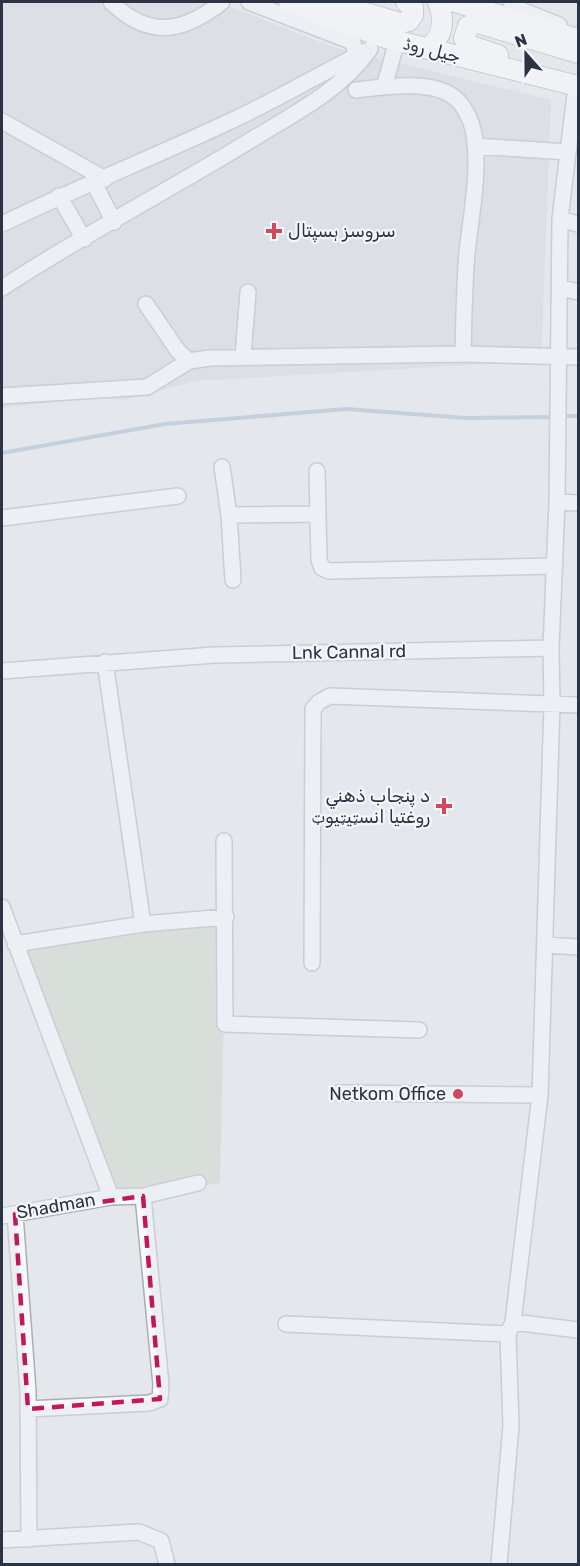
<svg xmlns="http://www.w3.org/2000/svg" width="580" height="1566" viewBox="0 0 580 1566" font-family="Rubik,'Noto Naskh Arabic',sans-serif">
	<rect width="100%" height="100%" fill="#e4e7ec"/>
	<!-- built -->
	<path fill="#d2d6de" d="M2 2H219L332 47 551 100 541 361 195 381 125 400 89 398 2 408Z"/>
	<!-- green -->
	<path fill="#c9d6c5" d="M226 917 220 1183 143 1196 111 1197 15 944Z"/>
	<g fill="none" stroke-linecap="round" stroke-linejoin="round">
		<!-- stream -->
		<path stroke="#9fb4cc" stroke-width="4" d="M563 416H578
			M2 453 165 424 346 409 466 418 555 417"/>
		<!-- minor casing -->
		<g stroke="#a9aeb7" stroke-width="18">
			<path id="minor" d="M111 2C149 39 183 33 222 2
				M249 2 353 42 356 56
				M511 2 519 9 559 25
				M384 87 397 41
				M356 90C383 87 433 79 455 98 465 106 472 122 474 134 480 172 471 215 467 253 464 287 464 321 463 354
				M2 121 105 179
				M475 146 568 152
				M94 183 114 222
				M59 196 84 239
				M560 219 578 224
				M2 224C78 187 157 156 235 119 280 98 323 72 368 50
				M559 287 578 292
				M2 288C84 234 172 189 256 137 297 112 342 89 370 49
				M146 304 178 351 189 361
				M243 356 248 292
				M2 396 147 387 189 361 210 358 463 354 578 357
				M222 467 229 515 233 580
				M317 471 319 560 322 568 329 571 555 566
				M557 502 578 503
				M229 515 317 514
				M2 518 178 496
				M105 662 143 924
				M2 671 214 655 551 648 557 502 560 219 576 86
				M224 841 225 1024 419 1030
				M2 907 111 1197
				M15 944 143 924 226 917
				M545 945 578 947
				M312 963 313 709 319 702 330 696 578 705
				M338 1093 540 1095
				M15 1214 28 1391 29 1539
				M2 1216 111 1197 143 1196 198 1183
				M513 1322 578 1330
				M286 1324 508 1334
				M28 1409 149 1403 160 1399 161 1385 143 1196
				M2 1540 139 1532 161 1541 167 1564
				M499 1564 511 1426 508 1334 513 1322 540 1095 552 704 551 648"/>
		</g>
		<!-- major casing -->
		<g stroke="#a3abb8" stroke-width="22">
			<path id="major" d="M289 2 386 38 578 86
				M329 2 400 23 409 21 413 15V8L406 2
				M455 2 578 39
				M427 49C444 37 445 20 438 2
				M498 55 468 45 464 38 468 26 478 23 578 53"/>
		</g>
		<!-- minor -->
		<use href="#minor" stroke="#f7f8fa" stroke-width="15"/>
		<!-- major -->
		<use href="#major" stroke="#fff" stroke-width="20"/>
	</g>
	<!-- marked area -->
	<path d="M0 0H580V1566H0ZM143 1196 160 1399 28 1409 15 1214Z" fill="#e4e7ec" fill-opacity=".55" fill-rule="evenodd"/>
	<path fill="none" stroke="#c2185b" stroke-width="4.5" stroke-dasharray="12 8" stroke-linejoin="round" d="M143 1196 160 1399 28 1409 15 1214Z"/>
	<!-- markers -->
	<g fill="#d1495b" stroke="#f4f6f9" stroke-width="2">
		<path d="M271 222h6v6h6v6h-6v6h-6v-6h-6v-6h6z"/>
		<path d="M441 797h6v6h6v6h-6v6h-6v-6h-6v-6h6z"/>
		<circle cx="458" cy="1094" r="6"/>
	</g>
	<g text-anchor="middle" stroke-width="4.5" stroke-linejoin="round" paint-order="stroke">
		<!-- street labels -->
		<g font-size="18" fill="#2b3445" stroke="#f4f6f9">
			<text transform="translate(432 50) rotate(14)" y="6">جیل روڈ</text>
			<text transform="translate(349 652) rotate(-1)" y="6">Lnk Cannal rd</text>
			<text transform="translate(56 1206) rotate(-10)" y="6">Shadman</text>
		</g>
		<!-- poi labels -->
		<g font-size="18" fill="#2b3445" stroke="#f4f6f9" text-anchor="end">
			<text x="288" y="237" text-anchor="start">سروسز ہسپتال</text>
			<text x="430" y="802">د پنجاب ذهني<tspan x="430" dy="21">روغتیا انسټیټیوټ</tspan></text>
			<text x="446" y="1100">Netkom Office</text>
		</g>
	</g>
	<!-- border -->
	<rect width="580" height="1566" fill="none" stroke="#2b3445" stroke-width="6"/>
	<!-- north arrow -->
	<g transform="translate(526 54) rotate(339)" stroke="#f4f6f9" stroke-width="4.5" paint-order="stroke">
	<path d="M0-4.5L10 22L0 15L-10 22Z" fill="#2b3445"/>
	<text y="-9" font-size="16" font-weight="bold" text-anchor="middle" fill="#2b3445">N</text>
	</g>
</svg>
